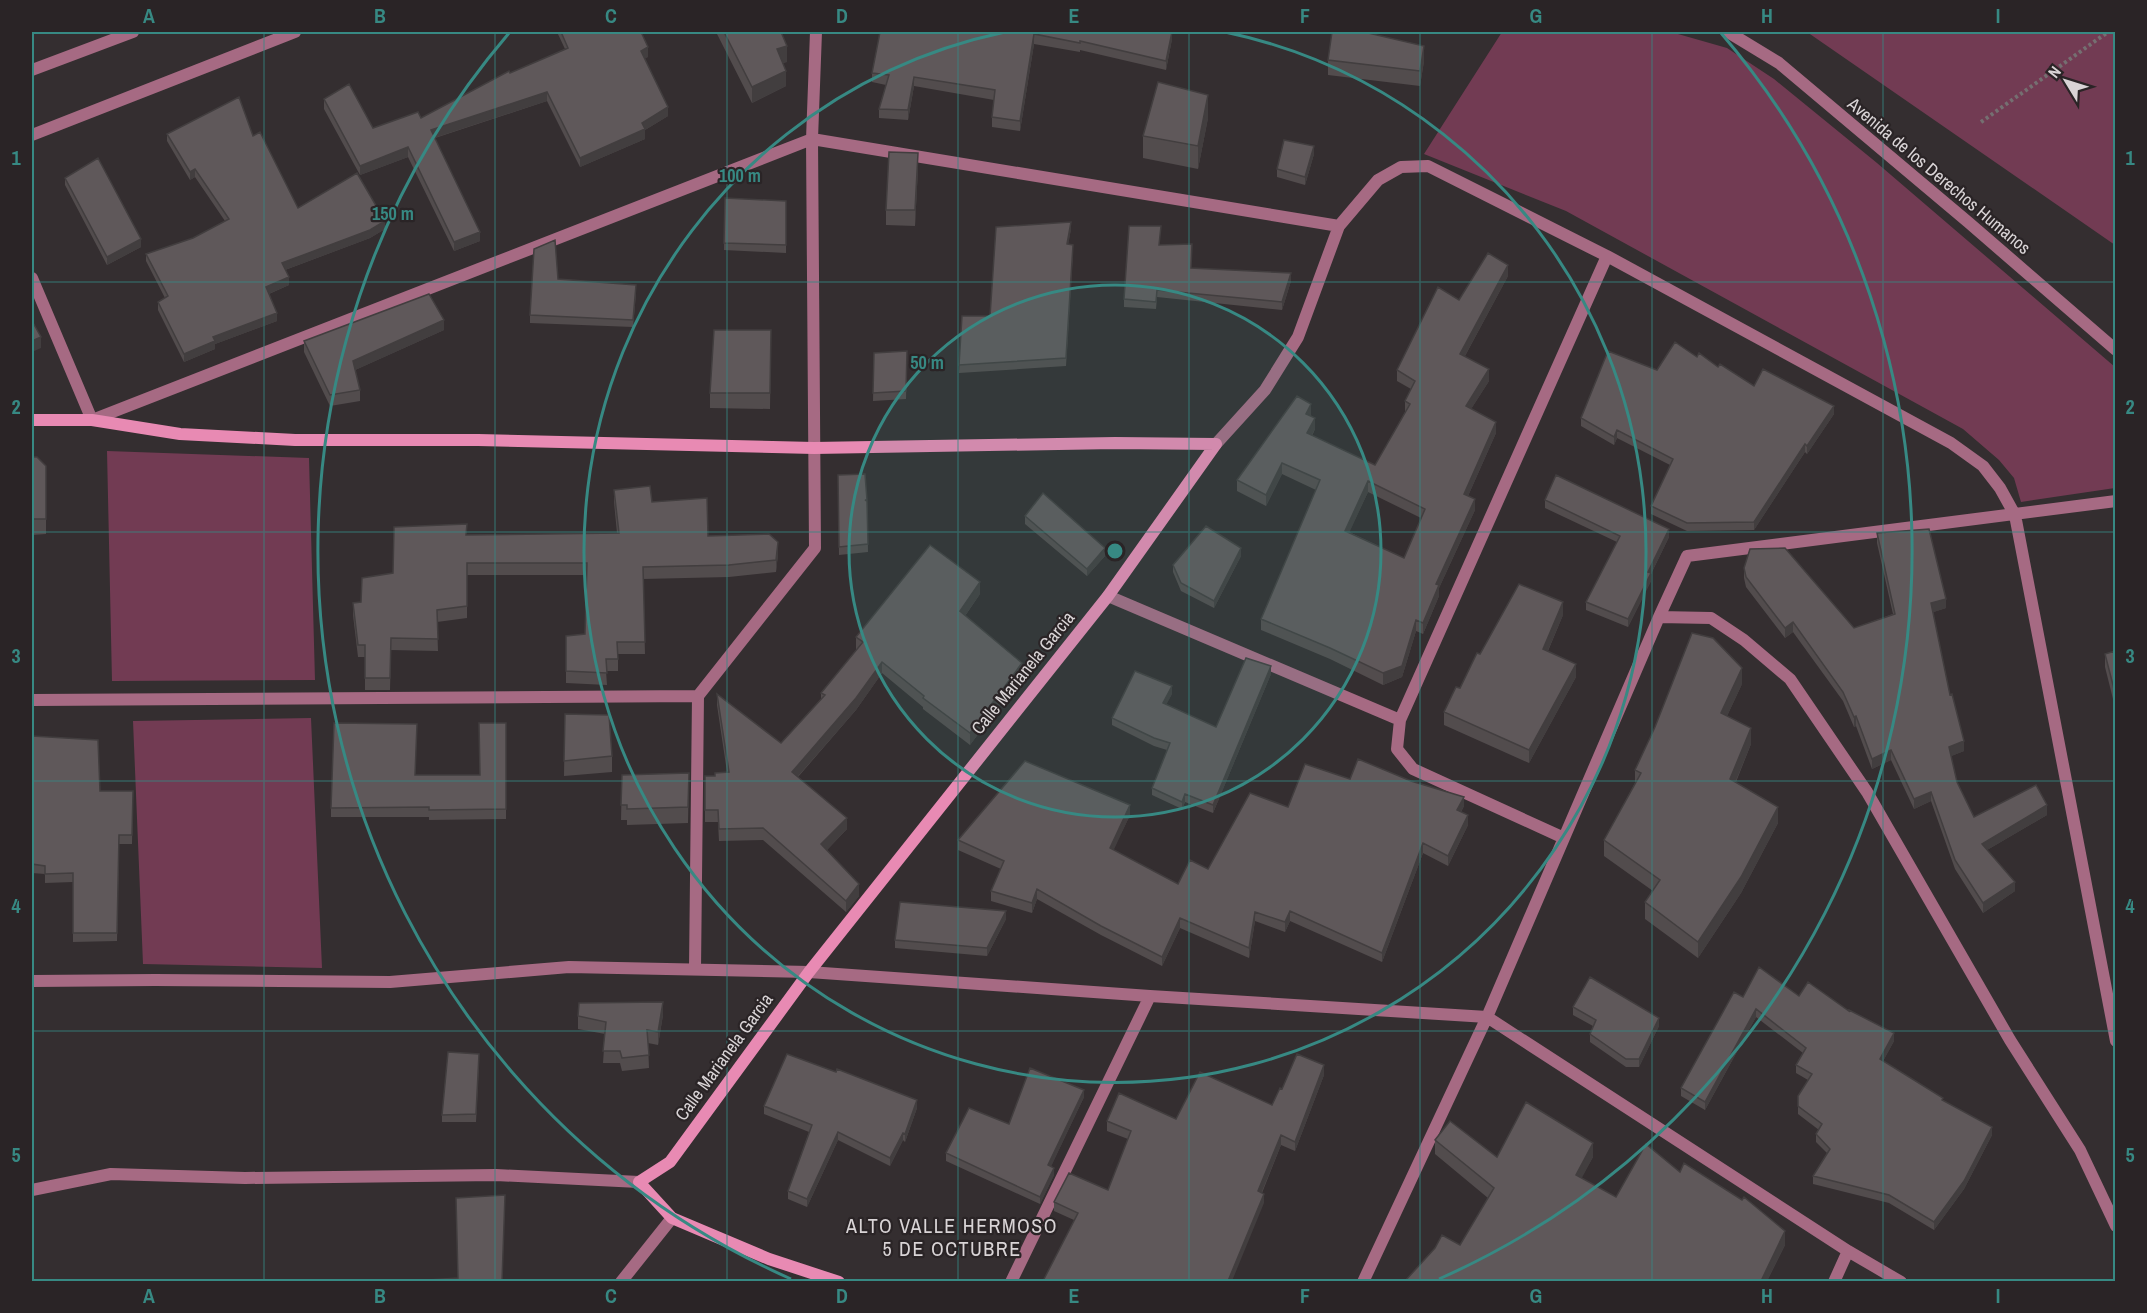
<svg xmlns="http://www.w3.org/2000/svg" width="2147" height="1313" viewBox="0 0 2147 1313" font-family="'Archivo Narrow',sans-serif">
	<rect width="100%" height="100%" fill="#342e30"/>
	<!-- green -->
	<path fill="#723b53" d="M1502 32H1671L1727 48 1774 79 1877 163 2115 367V488L2021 502 2014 478 1999 460 1963 429 1566 211 1424 154Z
		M1807 32H2115V245Z
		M107 451 309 458 315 680 112 681Z
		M311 718 322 968 143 964 133 721Z"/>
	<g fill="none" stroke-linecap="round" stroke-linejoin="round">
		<!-- path -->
		<path stroke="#756f71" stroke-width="4" stroke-dasharray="3 3" stroke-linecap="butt" d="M1981 122 2108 32"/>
		<!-- street -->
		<path stroke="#a66a83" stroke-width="12" d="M1728 32 1779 63 1968 222 2116 350
			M32 70 133 32
			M32 135 295 32
			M32 278 92 420 812 139 1339 226
			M1216 444 1265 390 1298 337 1339 226 1378 180 1401 167 1428 166 1607 256 1951 443 1983 466 2000 488 2015 515 2116 1041
			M1108 596 1400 720
			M1659 617 1687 556 2116 501
			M32 700 698 696
			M1564 838 1413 769 1397 749 1400 720 1607 256
			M695 969 698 696 815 548 812 139 816 32
			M32 981 155 980 390 982 569 967 809 972 1150 996 1487 1017 1848 1251 1901 1282
			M32 1190 111 1174 245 1178 496 1175 639 1182
			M621 1282 672 1218
			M1011 1282 1150 996
			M1363 1282 1487 1017 1659 617 1711 618 1744 640 1790 679 1867 792 2010 1040 2080 1150 2116 1226
			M1834 1282 1848 1251"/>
		<!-- secondary -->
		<path stroke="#e88ab3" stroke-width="12" d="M32 420H92L180 434 295 440H478L814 448 1115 443 1216 444
			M839 1282 769 1259 672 1218 639 1182 670 1162 809 972 1108 596 1216 444"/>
	</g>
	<!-- wall -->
	<path fill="#524c4d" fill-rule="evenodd" d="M557 32H641L648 57 645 58 668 116 645 130V139L580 167 547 101 435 138 480 241 454 251 408 157 360 175 324 109V99L373 128 421 118 510 73 565 49Z
		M716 32H781L787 62 782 63 786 86 752 103Z
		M880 32H1172V39L1166 70 1080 50V52L1034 44 1020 131 992 127V117L994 100 914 86 908 120 879 118V109L886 85 872 82V73Z
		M1328 60 1424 61 1420 86 1328 75Z
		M1208 118 1198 169 1143 158V136Z
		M167 134 253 136 298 208 385 229 370 238 285 270 289 285 269 294 277 321 215 344V349L184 362 158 310V302L165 298 146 261V254L193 238 225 221 195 177 190 180 167 141Z
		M1314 154 1305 185 1277 177V169Z
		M918 168 915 226 886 225V210Z
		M65 178 141 247 107 265 65 185Z
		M725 198 786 201V253L724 250Z
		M1071 229 1068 244 1073 252 1066 366 959 373 962 316H990Z
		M1160 245 1191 268 1291 281 1282 310 1157 297 1156 309 1124 307V299Z
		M1508 276 1465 356 1489 381 1471 409 1496 433 1468 496 1475 510 1439 588V596L1423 634 1416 631 1402 677 1383 685 1330 659 1261 630V619L1316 490 1282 474 1266 506 1237 491V480L1311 415 1315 429 1312 436 1375 465 1405 412V401L1411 389 1397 381V370L1459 300ZM1368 492 1421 518 1404 558 1349 532Z
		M558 279 636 293 633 327 530 323V315Z
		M444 330 355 370 360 390V401L330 406 304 352V341Z
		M771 330 770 409 710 408V393Z
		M907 351 906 399 873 401 874 353Z
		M1697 357 1754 386 1834 414 1807 454 1805 452 1754 530 1687 531 1651 514V506L1670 465 1617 438 1614 445 1581 426V418L1657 370Z
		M32 457 46 466V534L32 535Z
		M838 475 867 500 868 552 839 555Z
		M614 490 652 502 708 536 778 554 776 572 729 577 643 579 645 654H618V671H606L607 685 566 683V636L585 634 587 575H467V618L437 622 438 651 391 650 390 690H365V657H358L353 615V603L361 602 393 573 467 535 617 533 614 502Z
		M1545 500 1669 537 1651 574V581L1628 627 1586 610V602L1617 542 1545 508Z
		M1025 516 1105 556 1087 576 1025 524Z
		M1877 533 1946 608 1933 612 1950 695 1964 751 1951 756 1957 782 1974 817 2047 815 1987 850 2015 891 1983 913 1955 869 1931 801 1914 809 1891 760 1872 769 1856 726 1854 727 1843 701 1793 632 1785 638 1746 587 1744 578V568L1854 628 1893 614 1877 543Z
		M2114 547H2115V564L2114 560Z
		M1241 556 1214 608 1181 591 1173 572V565Z
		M980 594 965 616 1022 675 970 745 923 709V707L882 673 856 710 798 777 847 829 827 850 859 896 846 912 763 840 719 841 718 822H705V776H715L727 772 717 705V694L781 743 821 699V693L857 650 856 649V637Z
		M1563 615 1548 651 1576 677 1529 763 1444 725V712L1460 688 1480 654Z
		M2115 651 2114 703 2105 667V654Z
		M1271 674 1213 813 1185 802 1182 809 1152 795V788L1167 750 1154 746 1112 725V718L1172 694 1166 704 1216 727Z
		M1742 684 1727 716 1751 744 1736 782 1778 823 1741 893 1698 958 1645 919V902L1653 891 1604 856V840L1635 783V770Z
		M565 714 612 756V772L564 776Z
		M506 723V819L429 820V817H331V808L415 775H480Z
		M32 736 100 791H133L132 844H119L117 941 73 942V882L45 883V874L32 873Z
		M689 773 688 823 627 825V820H621L622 775Z
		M1350 779 1464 806 1461 812 1468 825 1448 866 1423 853 1382 962 1290 921 1285 932 1255 921 1249 958 1180 928 1162 966 1101 935 1037 899 1032 913 991 901V891L1001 869 958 850V840L1130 815 1113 850 1178 884 1208 869 1288 807Z
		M1006 919 987 956 895 948V940Z
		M1799 996 1849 1011 1894 1041 1883 1061 1992 1135 1964 1189 1934 1230 1889 1203 1813 1184V1176L1827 1153 1816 1142V1134L1819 1130 1798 1114V1096L1808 1080 1796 1073V1065L1803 1053 1756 1017 1705 1110 1681 1096V1088L1743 997Z
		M1573 1007 1659 1026 1639 1067H1626L1590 1042V1034L1593 1026 1573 1015Z
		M663 1015 658 1045 648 1043 649 1068 622 1071 620 1063H603L605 1034 578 1029V1016Z
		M479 1062 476 1122H442V1115Z
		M1324 1075 1295 1151 1281 1145 1262 1193 1264 1203 1074 1220 1054 1211V1202L1108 1190 1128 1139 1107 1131V1121L1176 1119 1272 1105 1282 1089Z
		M1084 1097 1051 1166 1054 1175 1040 1204 946 1161V1153L1009 1124Z
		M764 1106 917 1108 905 1142 903 1140 890 1166 838 1140 807 1207 788 1199V1191L809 1132 764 1114Z
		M1435 1140 1497 1157H1593L1581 1178 1616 1197 1680 1172 1785 1245 1767 1281H1405L1460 1245 1488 1198 1435 1154Z"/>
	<!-- shaded-wall -->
	<path fill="#423e3f" d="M1172 32V39L1166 70V61Z
		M1034 34V44L1020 131V121Z
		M787 46V62L777 64V49Z
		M1424 46V61L1420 86V71Z
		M648 47V57L641 60V51Z
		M786 71V86L752 103V87Z
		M914 77V86L908 120V110Z
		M547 92V101L431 139V130Z
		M1208 95V118L1198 169V146Z
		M668 107V116L645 130V139L580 167V158L642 123Z
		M1314 146V154L1305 185V177Z
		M408 147V157L360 175V166Z
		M918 153V168L915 226V210Z
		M195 169V177L190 180V172Z
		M385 221V229L370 238 282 271V263Z
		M1071 222V229L1067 252V244Z
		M480 232V241L454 251V242Z
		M141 239V247L107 265V257Z
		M1508 265V276L1460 365V354Z
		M1291 273V281L1282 310V302Z
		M289 277V285L266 295V287Z
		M277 313V321L215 344V349L184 362V354L213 337Z
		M444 320V330L353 371V361Z
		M41 337V348L32 352V341Z
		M1489 369V381L1466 417V406Z
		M1311 404V415L1306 425V414Z
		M1834 406V414L1807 454V446Z
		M1315 418V429L1307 444V433Z
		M1496 422V433L1464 505V494Z
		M1617 430V438L1614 445V437Z
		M1805 444V452L1754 530V522Z
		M1282 463V474L1266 506V495Z
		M1368 481V492L1345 542V531Z
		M1475 499V510L1439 588V596L1423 634V623L1436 584Z
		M1669 529V537L1651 574V581L1628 627V619L1648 572Z
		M778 542V554L776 572V560Z
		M1105 548V556L1087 576V569Z
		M1241 548V556L1214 608V601Z
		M980 582V594L960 623V611Z
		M1946 599V608L1931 613V603Z
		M1563 602V615L1543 662V649Z
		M1416 620V631L1402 677 1383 685V673Z
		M1793 622V632L1785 638V628Z
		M882 662V673L856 710 792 783V772Z
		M1022 663V675L970 745V733Z
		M1576 664V677L1529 763V750Z
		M1271 666V674L1213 813V805Z
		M1742 668V684L1721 729V713Z
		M1172 686V694L1163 711V703Z
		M2114 689H2115V702L2114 703Z
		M1856 716V726L1854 727V717Z
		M1751 728V744L1730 795V779Z
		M1964 741V751L1949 757V747Z
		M1891 750V760L1872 769V759Z
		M1931 792V801L1914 809V799Z
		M1185 794V802L1182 809V802Z
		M1464 797V806L1457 819V810Z
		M1130 805V815L1110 858V848Z
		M2047 805V815L1982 853V844Z
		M1778 807V823L1741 893 1698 958V942Z
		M1468 815V825L1448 866V856Z
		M847 818V829L821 856V844Z
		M1423 843V853L1382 962V953Z
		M2015 882V891L1983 913V903Z
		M859 884V896L846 912V901Z
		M1037 889V899L1032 913V903Z
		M1006 911V919L987 956V948Z
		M1290 911V921L1285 932V922Z
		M1255 912V921L1249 958V948Z
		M1180 918V928L1162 966V957Z
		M663 1002V1015L658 1045V1032Z
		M1756 1009V1017L1705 1110V1102Z
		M1659 1018V1026L1639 1067V1059Z
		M1894 1033V1041L1880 1067V1059Z
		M1324 1065V1075L1295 1151V1142Z
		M1084 1090V1097L1048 1173V1165Z
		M917 1100V1108L905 1142V1134Z
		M1992 1127V1135L1964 1189 1934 1230V1222Z
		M838 1132V1140L807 1207V1199Z
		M903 1133V1140L890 1166V1158Z
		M1281 1135V1145L1258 1201V1191Z
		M1593 1143V1157L1576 1189V1175Z
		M1054 1168V1175L1040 1204V1197Z
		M1264 1194V1203L1232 1281H1228Z
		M1785 1231V1245L1767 1281H1761Z"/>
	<!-- building -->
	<path fill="#5f585a" stroke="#423e3f" stroke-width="1.5" fill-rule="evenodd" d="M561 32H641L648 47 641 51 668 107 642 123 645 129 580 158 547 92 431 130 480 232 454 242 408 147 360 166 324 99 349 84 373 128 418 112 421 118 509 71 510 73 568 48Z
		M724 32H781L787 46 777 49 786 71 752 87Z
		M880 32H1172L1166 61 1080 41V43L1034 34 1020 121 992 117 995 90 914 77 908 110 879 109 889 75 872 73Z
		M1332 32H1364L1424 46 1420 71 1328 60Z
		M1158 82 1208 95 1198 146 1143 136Z
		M239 97 253 136 260 132 298 208 357 173 385 221 370 230 282 263 289 277 266 287 277 313 213 337 215 341 184 354 158 302 168 296 146 254 193 238 229 219 195 169 190 172 167 134Z
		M1284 140 1314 146 1305 177 1277 169Z
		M889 152 918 153 915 210H886Z
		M98 158 141 239 107 257 65 178Z
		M725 198 786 201V245L724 243Z
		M1071 222 1067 244 1073 245 1066 358 959 365 962 316H990L996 227Z
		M1129 226H1161L1159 245 1192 244 1191 268 1291 273 1282 302 1157 290 1156 302 1124 299Z
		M555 240 558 279 636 285 633 320 530 315 534 249Z
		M1488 253 1508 265 1460 354 1489 369 1466 406 1496 422 1464 494 1475 499 1436 584 1439 585 1423 623 1416 620 1402 666 1383 673 1330 648 1261 619 1320 480 1282 463 1266 495 1237 480 1297 396 1311 404 1306 414 1315 418 1307 433 1375 465 1410 404 1405 401 1415 381 1397 370 1438 287 1459 300ZM1368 481 1425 509 1404 558 1345 531Z
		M429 294 444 320 353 361 360 390 330 395 304 341Z
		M32 321 41 337 32 341Z
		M714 330H771L770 393H710Z
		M1675 342 1697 357 1699 353 1718 367 1720 364 1754 386 1763 369 1834 406 1807 446 1805 444 1754 522 1687 523 1651 506 1673 459 1617 430 1614 437 1581 418 1608 351 1657 370Z
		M907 351 906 391 873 393 874 353Z
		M32 457H37L46 466V519H32Z
		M865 474 867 500H865L867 501 868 544 839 547 838 475Z
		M1556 475 1669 529 1648 572 1651 573 1628 619 1586 602 1620 536 1545 500Z
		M650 486 652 502 707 498 708 536 769 534 778 542 776 560 729 565 643 567 645 642H617L618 659H606L607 673 566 671V636L585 634 587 563H467V606L437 610 438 639 391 638 390 678H365V645H358L353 603 361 602 362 578 393 573 394 527 467 524 466 535 619 533 614 490Z
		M1043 493 1105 548 1087 569 1025 516Z
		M1206 526 1241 548 1214 601 1181 583 1173 565Z
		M1929 529 1946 599 1931 603 1950 695 1952 694 1964 741 1949 747 1957 782 1974 817 2036 785 2047 805 1982 844 2015 882 1983 903 1955 860 1931 792 1914 799 1891 750 1872 759 1856 716 1854 717 1843 692 1793 622 1785 628 1746 577 1744 568 1750 549 1785 548 1854 628 1895 614 1877 533Z
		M930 545 980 582 960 611 1022 663 970 733 923 698 924 696 882 662 856 698 792 772 847 818 821 844 859 884 846 901 763 828 719 829 718 810H705V776H715V773L729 772 717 694 781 743 825 695 821 693 863 642 856 637Z
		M1519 584 1563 602 1543 649 1576 664 1529 750 1444 712 1456 687 1460 688 1477 653 1480 654Z
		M1692 633 1713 638 1742 668 1721 713 1751 728 1730 779 1778 807 1741 877 1698 942 1645 902 1660 880 1604 840 1641 773 1635 770 1655 727Z
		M2115 651V689H2114L2105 654Z
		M1246 658 1271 666 1213 805 1185 794 1182 802 1152 788 1170 743 1154 738 1112 718 1135 671 1172 686 1163 703 1216 727Z
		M565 714 609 715 612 756 564 761Z
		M334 723 417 724 415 775H480L479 723H506V809L429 810V807L331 808Z
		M32 736 98 740 100 791H133L132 835H119L117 933H73V873L45 874V866L32 864Z
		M1358 759 1411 781 1464 797 1457 810 1468 815 1448 856 1423 843 1382 953 1290 911 1285 922 1255 912 1249 948 1180 918 1162 957 1101 926 1037 889 1032 903 991 891 1004 861 958 840 1025 761 1130 805 1110 848 1178 884 1190 860 1208 869 1250 793 1288 807 1305 764 1350 779Z
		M689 773 688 807 627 809V805H621L622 775Z
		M900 902 1006 911 987 948 895 940Z
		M1759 967 1799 996 1808 982 1849 1011V1010L1894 1033 1880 1059 1943 1098 1942 1100 1992 1127 1964 1181 1934 1222 1889 1195 1813 1176 1830 1149 1816 1134 1822 1124 1798 1106V1096L1812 1074 1796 1065 1806 1048 1756 1009 1705 1102 1681 1088 1734 992 1743 997Z
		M1590 977 1659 1018 1639 1059H1626L1590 1034 1596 1020 1573 1007Z
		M663 1002 658 1032 647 1030 649 1055 622 1058 620 1051H603L606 1022 578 1016 579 1003Z
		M448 1052 479 1054 476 1114 442 1115Z
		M787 1054 836 1072 837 1069 917 1100 905 1134 903 1133 890 1158 838 1132 807 1199 788 1191 812 1125 764 1106Z
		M1297 1054 1324 1065 1295 1142 1281 1135 1258 1191 1264 1194 1228 1281H1043L1078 1213 1054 1202 1069 1173 1108 1190 1131 1131 1107 1121 1119 1093 1176 1119 1200 1072 1272 1105 1280 1088 1282 1089Z
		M1030 1068 1084 1090 1048 1165 1054 1168 1040 1197 946 1153 969 1108 1009 1124Z
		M1526 1102 1593 1143 1576 1175 1616 1197 1646 1144 1680 1172 1684 1163 1742 1200 1744 1197 1785 1231 1761 1281H1405L1435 1248 1442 1235 1460 1245 1494 1188 1435 1140 1450 1121 1497 1157Z
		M505 1195 502 1281H412L458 1278 456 1198Z"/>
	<!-- grid -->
	<path fill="none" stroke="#378983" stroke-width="1.5" stroke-opacity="0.55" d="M264 32V1282M495 32V1282M727 32V1282M958 32V1282M1189 32V1282M1420 32V1282M1652 32V1282M1883 32V1282M32 282H2116M32 532H2116M32 781H2116M32 1031H2116"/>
	<!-- distance rings -->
	<circle cx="1115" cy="551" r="266" fill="#378983" fill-opacity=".12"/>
	<g fill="none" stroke="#378983" stroke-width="3">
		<circle cx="1115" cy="551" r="266"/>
		<path d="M1225 32A531 531 0 1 1 1005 32"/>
		<path d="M791 1279A797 797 0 0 1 509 33M1721 33A797 797 0 0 1 1439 1279"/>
	</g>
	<g text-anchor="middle" stroke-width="4.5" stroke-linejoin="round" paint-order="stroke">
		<!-- street labels -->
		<g font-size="18" fill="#d9d4d6" stroke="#2a2426">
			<text transform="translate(1939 176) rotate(40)" y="6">Avenida de los Derechos Humanos</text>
			<text transform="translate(1023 673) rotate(-51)" y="6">Calle Marianela Garcia</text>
			<text transform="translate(724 1057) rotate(-54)" y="6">Calle Marianela Garcia</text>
		</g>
		<!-- neighbourhood labels -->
		<g font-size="20" letter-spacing="1.5" fill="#d9d4d6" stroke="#2a2426">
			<text x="952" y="1233">ALTO VALLE HERMOSO<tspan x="952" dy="23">5 DE OCTUBRE</tspan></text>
		</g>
	</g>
	<circle cx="1115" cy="551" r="9" fill="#378983" stroke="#2a2426" stroke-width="3"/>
	<g font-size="18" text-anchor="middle" font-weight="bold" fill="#378983" stroke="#2a2426" stroke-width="4.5" stroke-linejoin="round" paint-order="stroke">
		<text x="740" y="182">100 m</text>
		<text x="393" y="220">150 m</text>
		<text x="927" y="369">50 m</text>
	</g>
	<!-- border -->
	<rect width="2147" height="1313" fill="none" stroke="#2a2426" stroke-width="66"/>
	<!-- north arrow -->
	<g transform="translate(2066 81) rotate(308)" stroke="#2a2426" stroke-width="4.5" paint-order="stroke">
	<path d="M0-4.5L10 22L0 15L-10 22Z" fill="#d9d4d6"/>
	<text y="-9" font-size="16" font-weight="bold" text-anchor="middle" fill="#d9d4d6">N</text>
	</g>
	<rect x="33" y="33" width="2081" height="1247" fill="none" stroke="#378983" stroke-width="2"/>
	<g font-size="20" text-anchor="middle" font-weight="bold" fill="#378983">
		<text x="149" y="23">A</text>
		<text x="380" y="23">B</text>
		<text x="611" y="23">C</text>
		<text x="842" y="23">D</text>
		<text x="1074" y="23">E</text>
		<text x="1305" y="23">F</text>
		<text x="1536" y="23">G</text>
		<text x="1767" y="23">H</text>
		<text x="1998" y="23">I</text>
		<text x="16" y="165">1</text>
		<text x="2130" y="165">1</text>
		<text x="16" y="414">2</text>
		<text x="2130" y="414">2</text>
		<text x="16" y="663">3</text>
		<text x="2130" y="663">3</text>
		<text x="16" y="913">4</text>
		<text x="2130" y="913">4</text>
		<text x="16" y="1162">5</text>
		<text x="2130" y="1162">5</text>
		<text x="149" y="1303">A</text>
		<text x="380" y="1303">B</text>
		<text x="611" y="1303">C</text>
		<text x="842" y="1303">D</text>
		<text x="1074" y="1303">E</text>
		<text x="1305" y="1303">F</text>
		<text x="1536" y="1303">G</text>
		<text x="1767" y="1303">H</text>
		<text x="1998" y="1303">I</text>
	</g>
</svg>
